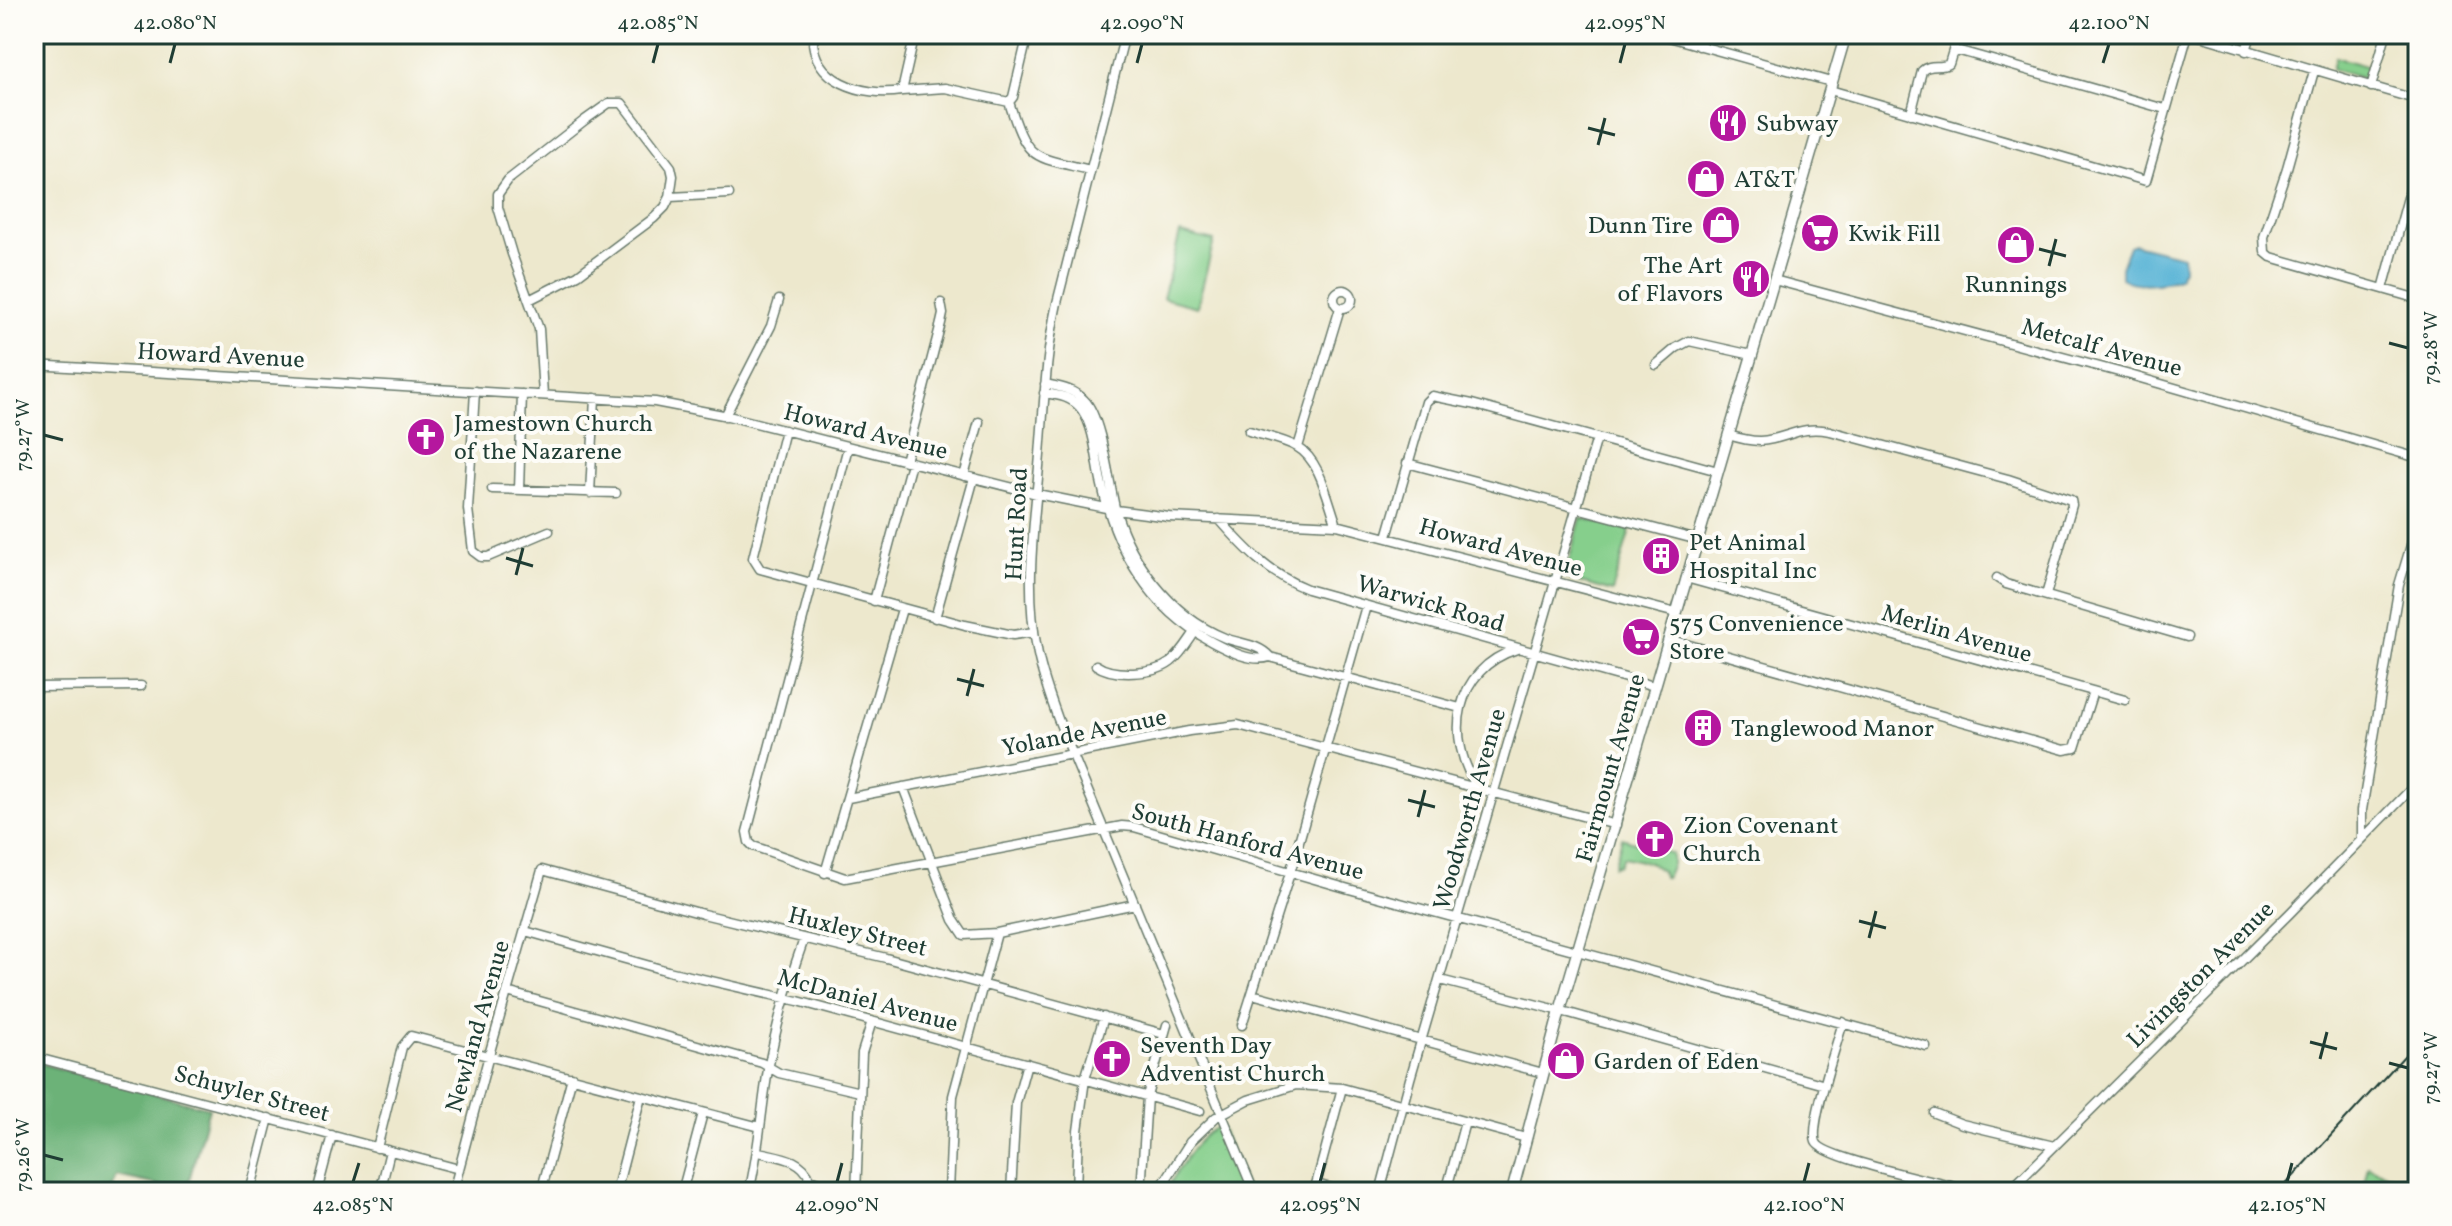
<svg xmlns="http://www.w3.org/2000/svg" width="2452" height="1226" viewBox="0 0 2452 1226" font-family="Vollkorn,serif">
	<rect width="100%" height="100%" fill="#fdfcf7"/>
	<filter id="ink" filterUnits="userSpaceOnUse"><feTurbulence type="fractalNoise" baseFrequency=".0125" numOctaves="2"/><feDisplacementMap in="SourceGraphic" scale="16" xChannelSelector="R" yChannelSelector="G"/><feConvolveMatrix kernelMatrix="1 2 1 2 8 2 1 2 1" color-interpolation-filters="sRGB"/></filter>
	<filter id="wash" filterUnits="userSpaceOnUse"><feTurbulence type="fractalNoise" baseFrequency=".006" numOctaves="4" result="noise"/><feDisplacementMap in="SourceGraphic" scale="32" xChannelSelector="R" yChannelSelector="G"/><feGaussianBlur stdDeviation="1.8" result="paint"/><feColorMatrix in="noise" values="0 0 0 0 0 0 0 0 0 0 0 0 0 0 0 0 0 1.4 0 .05"/><feComposite in="paint" operator="in"/></filter>
	<g filter="url(#wash)">
		<rect width="100%" height="100%" fill="#ede8cd"/>
		<!-- green -->
		<path fill="#86cf8c" stroke="#528660" stroke-width="2" d="M2335 57 2369 67 2365 79 2332 69Z
			M1180 233 1214 241 1197 307 1163 298Z
			M1581 518 1630 530 1612 592 1564 578Z
			M1622 838 1672 854V864L1666 878 1663 877 1662 871 1650 863 1623 857 1619 864 1614 866Z
			M1218 1127 1222 1130 1247 1192H1165C1176 1173 1198 1134 1218 1127Z
			M2368 1166 2414 1186 2415 1192H2362Z"/>
		<!-- forest -->
		<path fill="#6cb278" stroke="#467856" stroke-width="2" d="M34 1062 209 1108 186 1191 117 1176 111 1192H44L34 1189Z"/>
		<!-- water -->
		<path fill="#58b4d6" stroke="#3c7885" stroke-width="2" d="M2134 244 2183 256 2184 267 2178 278C2163 284 2135 287 2121 278V267L2129 246Z"/>
	</g>
	<g filter="url(#ink)">
		<g fill="none" stroke-linecap="round" stroke-linejoin="round">
			<!-- minor casing -->
			<g stroke="#67796a" stroke-width="11">
				<path id="minor" d="M813 34C810 82 863 97 902 91L915 34
					M1028 34 1013 97 1009 102C1028 162 1032 156 1090 170
					M1125 34 1057 303C1046 353 1044 404 1040 455 1035 518 1024 586 1037 649 1041 673 1050 696 1058 719L1254 1192
					M1658 34 1831 82
					M2193 34 2418 100
					M1699 46 1703 34
					M2246 51 2251 34
					M1954 53 1960 51 2165 109
					M2314 71 2287 168 2264 237 2265 252 2271 257 2418 299
					M2371 87 2386 34
					M1830 90 2146 181 2188 34
					M902 91 945 88 1009 102
					M1911 114 1922 71C1929 63 1940 69 1949 64L1958 34
					M670 197 729 194
					M1774 280 2130 375 2418 458
					M2383 289 2418 161
					M1334 299a9 9 0 1 1 18 0a9 9 0 1 1-18 0Z
					M529 300 578 275 654 218 665 207 670 197 673 176 671 167 622 103H609L585 120 508 180 498 194V207L512 254 539 329 543 395
					M34 365 655 402 728 416 1037 494 1116 510 1169 517 1337 525 1676 613
					M1656 365 1676 348 1689 341 1752 355
					M1045 384C1059 387 1074 389 1084 400 1102 417 1109 485 1116 512 1124 537 1136 561 1153 582 1172 606 1197 627 1225 638 1241 644 1259 644 1270 657L1460 708
					M475 391 468 509 473 551 481 557H488L549 531
					M1044 393C1059 395 1073 397 1082 410 1095 429 1096 459 1101 481 1115 549 1150 608 1212 642 1229 651 1252 663 1270 657
					M725 416 771 326 779 300
					M785 430 753 558 760 569 965 625 1013 635 1034 632
					M1249 431C1264 436 1283 439 1297 447 1321 460 1328 502 1337 525
					M1728 435C1738 438 1749 441 1760 441 1788 439 1798 425 1830 431L2008 479 2071 500 2072 505 2046 595
					M848 447 747 832 749 842 753 846 845 878 1122 826 1134 827 1349 889 1926 1046
					M1298 447 1340 308
					M905 461 941 323 943 314 941 303
					M1407 463 1698 540
					M964 476 979 422
					M492 489 616 493
					M519 490 522 394
					M590 493 595 398
					M1219 519C1246 550 1269 574 1307 589L1654 686
					M1387 537 1426 402 1432 396 1472 404 1718 471
					M1686 578 2125 700
					M1997 578 2006 584 2187 637
					M874 601 911 463
					M935 618 974 478
					M1668 639 2064 750 2075 748 2093 691
					M1096 665C1113 677 1154 675 1171 662 1181 654 1188 642 1195 632
					M34 687 141 686
					M903 787 954 920 964 935 997 933 1135 904
					M1478 788C1444 738 1454 669 1517 649
					M848 798 1189 731 1238 725 1616 825
					M2362 838V810L2399 585 2418 522
					M825 873 902 609
					M525 931 668 971 798 1001 1200 1111
					M1440 980 1569 1013 1825 1085
					M507 992 762 1063 779 1073 860 1092
					M1252 994 1543 1073
					M1843 1022C1837 1044 1809 1125 1816 1142 1822 1159 1949 1184 1973 1192
					M1242 1025 1290 873 1366 606
					M34 1057 459 1169
					M1934 1113 1962 1124 2054 1146
					M377 1148 402 1047 411 1036 760 1127
					M759 1152C779 1157 802 1158 810 1179L837 1188 898 1192
					M1316 1184 1346 1192
					M117 1192 118 1189
					M250 1192 269 1118
					M317 1192 332 1135
					M380 1192 390 1151
					M453 1192 489 1055 542 870 703 914 886 958 1164 1034
					M541 1192 572 1077
					M616 1192 641 1096
					M682 1192 703 1113
					M749 1192C759 1152 761 1111 768 1070 776 1025 789 981 804 939
					M856 1192 862 1053 872 1021
					M949 1192 953 1096 997 933
					M1011 1192 1016 1103 1027 1063
					M1076 1192 1078 1131 1085 1079 1104 1017
					M1141 1192 1147 1096 1167 1025
					M1158 1192 1190 1142 1216 1117 1248 1100 1296 1085 1342 1088 1526 1138
					M1314 1192 1342 1088
					M1380 1192 1410 1079 1597 438
					M1446 1192 1465 1122
					M2008 1192 2289 914 2418 782"/>
			</g>
			<!-- major casing -->
			<g stroke="#67796a" stroke-width="13">
				<path id="major" d="M1512 1192 1560 1011 1846 34"/>
			</g>
			<!-- minor -->
			<use href="#minor" stroke="#fff" stroke-width="8"/>
			<!-- major -->
			<use href="#major" stroke="#fff" stroke-width="10"/>
			<!-- rail -->
			<path stroke="#1f3d34" stroke-width="2" d="M2279 1192 2418 1041"/>
		</g>
	</g>
	<!-- ticks -->
	<path fill="none" stroke="#1f3d34" stroke-width="3" d="M170 63 175 44M653 63 658 44M1137 63 1142 44M1620 63 1625 44M2103 63 2109 44M1588 128 1615 135M1598 145 1605 118M2039 249 2066 256M2049 266 2056 239M2389 343 2408 348M44 435 63 440M506 558 533 566M516 575 523 548M957 679 984 686M967 696 974 669M1408 800 1435 807M1418 817 1425 790M1859 921 1886 928M1869 938 1876 911M2310 1042 2337 1049M2320 1059 2327 1032M2389 1063 2408 1068M44 1155 63 1160M353 1182 359 1163M837 1182 842 1163M1320 1182 1325 1163M1804 1182 1809 1163M2287 1182 2292 1163"/>
	<!-- icons -->
	<defs>
		<g id="restaurant-disc" transform="scale(2)"><circle r="9.5" fill="#b5179e" stroke="#fdfcf7"/><path d="M-5-6h1v4h1v-4h1v4h1v-4h1v5L-1.5 .5V6h-2V.5L-5-1ZM5-6V6H3V1.5H1.5Q1.5-4 5-6Z" fill="#fff"/></g>
		<g id="shop-disc" transform="scale(2)"><circle r="9.5" fill="#b5179e" stroke="#fdfcf7"/><path d="M-5-2.5h2.3a2.7 3.5 0 0 1 5.4 0H5L5.5 6h-11ZM-1.5-2.5h3a1.5 2.3 0 0 0-3 0Z" fill="#fff"/></g>
		<g id="supermarket-disc" transform="scale(2)"><circle r="9.5" fill="#b5179e" stroke="#fdfcf7"/><path d="M-6-5.5h2.5l.6 2H6L4.5 2H-2.5L-4.4-4H-6ZM-1.5 3.2a1.3 1.3 0 1 0 .1 0ZM3 3.2a1.3 1.3 0 1 0 .1 0Z" fill="#fff"/></g>
		<g id="church-disc" transform="scale(2)"><circle r="9.5" fill="#b5179e" stroke="#fdfcf7"/><path d="M-1.2-6h2.4v3.5h3.3v2.4h-3.3V6h-2.4V-.1h-3.3v-2.4h3.3Z" fill="#fff"/></g>
		<g id="building-disc" transform="scale(2)"><circle r="9.5" fill="#b5179e" stroke="#fdfcf7"/><path d="M-4-6H4V6H1V3H-1V6H-4ZM-2.5-4.3h1.7v1.8h-1.7ZM.8-4.3h1.7v1.8H.8ZM-2.5-1h1.7V.8h-1.7ZM.8-1h1.7V.8H.8Z" fill="#fff"/></g>
	</defs>
	<g fill-rule="evenodd">
		<use href="#restaurant-disc" x="1728" y="123"/>
		<use href="#shop-disc" x="1706" y="179"/>
		<use href="#shop-disc" x="1721" y="225"/>
		<use href="#supermarket-disc" x="1820" y="233"/>
		<use href="#shop-disc" x="2016" y="245"/>
		<use href="#restaurant-disc" x="1751" y="279"/>
		<use href="#church-disc" x="426" y="437"/>
		<use href="#building-disc" x="1661" y="556"/>
		<use href="#supermarket-disc" x="1641" y="637"/>
		<use href="#building-disc" x="1703" y="728"/>
		<use href="#church-disc" x="1655" y="839"/>
		<use href="#church-disc" x="1112" y="1059"/>
		<use href="#shop-disc" x="1566" y="1061"/>
	</g>
	<g text-anchor="middle" stroke-width="8" stroke-linejoin="round" paint-order="stroke">
		<!-- poi labels -->
		<g font-size="24" fill="#1f3d34" stroke="#fdfcf7" text-anchor="start">
			<text x="1756" y="131">Subway</text>
			<text x="1734" y="187">AT&amp;T</text>
			<text x="1693" y="233" text-anchor="end">Dunn Tire</text>
			<text x="1848" y="241">Kwik Fill</text>
			<text x="1723" y="273" text-anchor="end">The Art<tspan x="1723" dy="28">of Flavors</tspan></text>
			<text x="2016" y="292" text-anchor="middle">Runnings</text>
			<text x="454" y="431">Jamestown Church<tspan x="454" dy="28">of the Nazarene</tspan></text>
			<text x="1689" y="550">Pet Animal<tspan x="1689" dy="28">Hospital Inc</tspan></text>
			<text x="1669" y="631">575 Convenience<tspan x="1669" dy="28">Store</tspan></text>
			<text x="1731" y="736">Tanglewood Manor</text>
			<text x="1683" y="833">Zion Covenant<tspan x="1683" dy="28">Church</tspan></text>
			<text x="1140" y="1053">Seventh Day<tspan x="1140" dy="28">Adventist Church</tspan></text>
			<text x="1594" y="1069">Garden of Eden</text>
		</g>
		<!-- street labels -->
		<g font-size="24" fill="#1f3d34" stroke="#fdfcf7">
			<text transform="translate(2102 347) rotate(15)" y="8">Metcalf Avenue</text>
			<text transform="translate(221 355) rotate(3)" y="8">Howard Avenue</text>
			<text transform="translate(866 431) rotate(14)" y="8">Howard Avenue</text>
			<text transform="translate(1016 524) rotate(-87)" y="8">Hunt Road</text>
			<text transform="translate(1501 547) rotate(15)" y="8">Howard Avenue</text>
			<text transform="translate(1431 603) rotate(16)" y="8">Warwick Road</text>
			<text transform="translate(1957 633) rotate(16)" y="8">Merlin Avenue</text>
			<text transform="translate(1084 732) rotate(-11)" y="8">Yolande Avenue</text>
			<text transform="translate(1610 768) rotate(-74)" y="8">Fairmount Avenue</text>
			<text transform="translate(1469 809) rotate(-74)" y="8">Woodworth Avenue</text>
			<text transform="translate(1248 841) rotate(15)" y="8">South Hanford Avenue</text>
			<text transform="translate(858 931) rotate(14)" y="8">Huxley Street</text>
			<text transform="translate(2200 974) rotate(-45)" y="8">Livingston Avenue</text>
			<text transform="translate(868 1000) rotate(15)" y="8">McDaniel Avenue</text>
			<text transform="translate(477 1026) rotate(-74)" y="8">Newland Avenue</text>
			<text transform="translate(252 1093) rotate(15)" y="8">Schuyler Street</text>
		</g>
	</g>
	<!-- margin -->
	<rect width="2452" height="1226" fill="none" stroke="#fdfcf7" stroke-width="88"/>
	<rect x="44" y="44" width="2364" height="1138" fill="none" stroke="#1f3d34" stroke-width="3"/>
	<g font-size="20" text-anchor="middle" fill="#1f3d34">
		<text x="175" y="29">42.080°N</text>
		<text x="658" y="29">42.085°N</text>
		<text x="1142" y="29">42.090°N</text>
		<text x="1625" y="29">42.095°N</text>
		<text x="2109" y="29">42.100°N</text>
		<text transform="translate(2430 348) rotate(-90)" y="7">79.28°W</text>
		<text transform="translate(22 435) rotate(-90)" y="7">79.27°W</text>
		<text transform="translate(2430 1068) rotate(-90)" y="7">79.27°W</text>
		<text transform="translate(22 1155) rotate(-90)" y="7">79.26°W</text>
		<text x="353" y="1211">42.085°N</text>
		<text x="837" y="1211">42.090°N</text>
		<text x="1320" y="1211">42.095°N</text>
		<text x="1804" y="1211">42.100°N</text>
		<text x="2287" y="1211">42.105°N</text>
	</g>
</svg>
